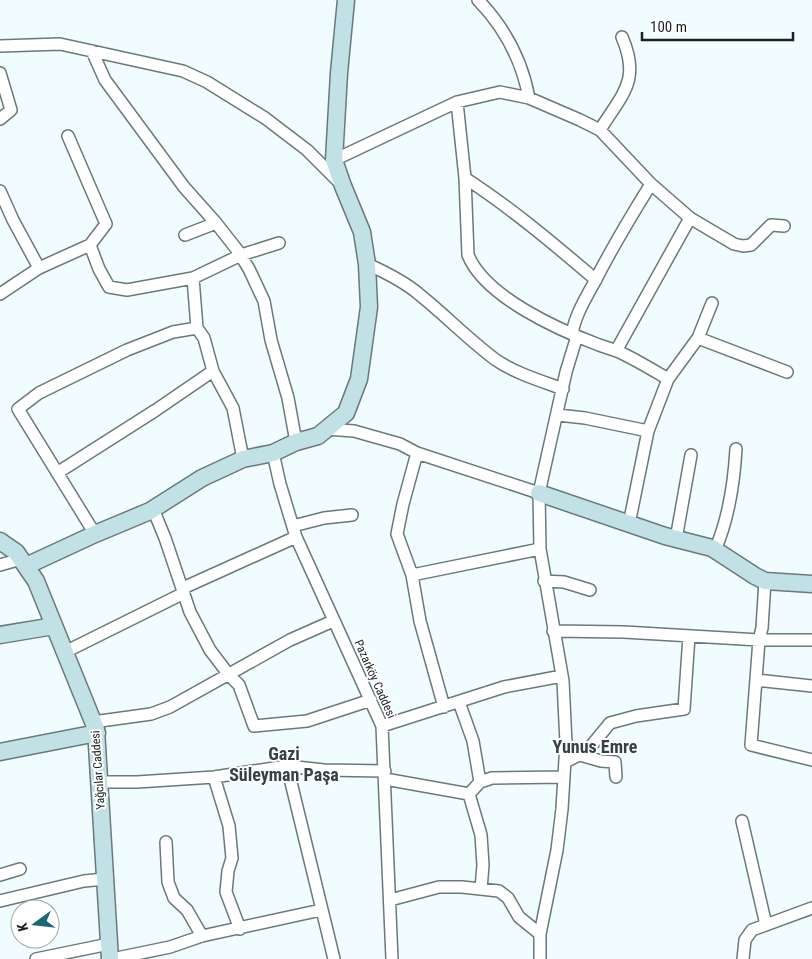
<svg xmlns="http://www.w3.org/2000/svg" width="812" height="959" viewBox="0 0 812 959" font-family="'Roboto Condensed',sans-serif">
	<rect width="100%" height="100%" fill="#f0fcfe"/>
	<g fill="none" stroke-linecap="round" stroke-linejoin="round">
		<!-- street casing -->
		<g stroke="#6b797b" stroke-width="14">
			<path id="street" d="M478 0C505 28 522 60 529 98
				M0 46 60 44 183 71 207 82 265 118 307 150 340 183
				M92 51 105 80 184 187 216 223 238 251 249 269 264 301 271 340 288 398 296 442
				M0 73 11 110 0 119
				M457 102 465 178 468 255C485 297 559 330 599 345 605 347 611 349 617 351 635 359 651 369 668 379
				M600 130C622 94 641 81 622 37
				M334 160 457 102 500 92 529 98 580 120 600 130 651 184 690 218 734 244 743 246 751 245 771 225 784 226
				M465 178C511 208 554 244 596 280
				M0 191 13 220 39 268
				M185 235 216 223
				M90 245 99 269 109 287 127 290 193 278 241 255 279 243
				M367 264C385 272 405 282 420 295 446 316 469 340 496 360 515 373 541 381 563 389
				M193 278 197 328 204 338 213 371 233 408 243 459
				M0 294 39 268 90 245 106 224 68 136
				M572 334C575 315 586 298 595 281 612 248 631 216 651 184
				M698 338 787 372
				M616 351 690 218
				M558 415 585 418 648 431
				M326 429 354 431 400 444 417 453 539 493
				M273 453 280 484 296 537 382 726 392 959
				M417 453 403 504 397 534 412 575 420 621 444 707
				M57 473 156 410 213 371
				M153 509 165 538 190 612 210 650 229 675 239 685 254 726 307 721 371 700
				M629 524 648 431 668 379 698 338 712 303
				M293 526 324 518 352 515
				M95 534 18 409 39 393 127 350 173 332 197 328
				M676 539 691 455
				M715 550C729 518 734 483 736 449
				M0 565 21 559
				M412 575 540 549
				M544 581 564 582 590 590
				M765 581 762 628 759 640 751 745 812 760
				M183 588 296 537
				M553 631 624 632 759 640H812
				M65 652 184 593
				M756 680 812 686
				M459 702 473 741 480 782
				M93 722 151 714 170 707 290 640 333 621
				M382 726 504 687 562 676
				M580 755 601 761 615 762 616 777
				M565 762 587 751 610 723 636 716 684 709 689 636
				M287 766 334 959
				M214 777 229 826 232 858 228 871 226 892 240 929
				M385 779 469 794 480 782 492 778 564 777
				M100 782H137L214 777 287 766 324 770 385 771
				M469 794 481 835 483 865 481 889
				M742 821 766 925
				M166 842 168 882 174 898 187 910 202 936
				M0 875 20 869
				M390 900 439 887H462L499 891 508 898 519 917 540 934
				M0 901 84 881 105 879
				M36 959 109 944
				M112 959 170 947 202 936 321 910
				M540 959V934L557 850 562 809 566 743 563 681 540 549 539 493 566 372 577 336
				M743 959 745 940 752 930 812 908"/>
		</g>
		<!-- secondary casing -->
		<g stroke="#6b797b" stroke-width="19">
			<path id="secondary" d="M539 493 665 536 712 548 755 576 765 581 812 584
				M0 541 16 552 36 581 96 729 110 959
				M26 566 95 534 150 511 202 478 243 459 273 453 296 442 318 436 346 413 359 379 369 307 367 264 362 232 343 186 334 160 339 73 346 0
				M0 635 54 626
				M0 752 97 733"/>
		</g>
		<!-- street -->
		<use href="#street" stroke="#fff" stroke-width="11"/>
		<!-- secondary -->
		<use href="#secondary" stroke="#c1e1e6" stroke-width="16"/>
	</g>
	<g text-anchor="middle" stroke-width="4" stroke-linejoin="round" paint-order="stroke">
		<!-- street labels -->
		<g font-size="12" fill="#1c2222" stroke="#fff">
			<text transform="translate(375 679) rotate(66)" y="4">Pazarköy Caddesi</text>
			<text transform="translate(98 770) rotate(-94)" y="4">Yağcılar Caddesi</text>
		</g>
		<!-- district labels -->
		<g font-size="18" font-weight="bold" fill="#354244" stroke="#fff">
			<text x="595" y="753">Yunus Emre</text>
			<text x="284" y="760">Gazi<tspan x="284" dy="21">Süleyman Paşa</tspan></text>
		</g>
	</g>
	<!-- north arrow -->
	<g transform="translate(35 924) rotate(255)"><circle r="24" fill="#ffffff" stroke="#a4a7a7"/>
	<path d="M0-4L9 19L0 12L-9 19Z" fill="#1d6872"/>
	<text y="-8" font-size="14" font-weight="bold" text-anchor="middle" fill="#1c2222">K</text>
	</g>
	<!-- scale -->
	<path d="M642 32v8h151v-8" fill="none" stroke="#1c2222" stroke-width="2.5"/>
	<text x="650" y="32" font-size="15" fill="#1c2222" stroke="#ffffff" stroke-width="4" paint-order="stroke">100 m</text>
</svg>
